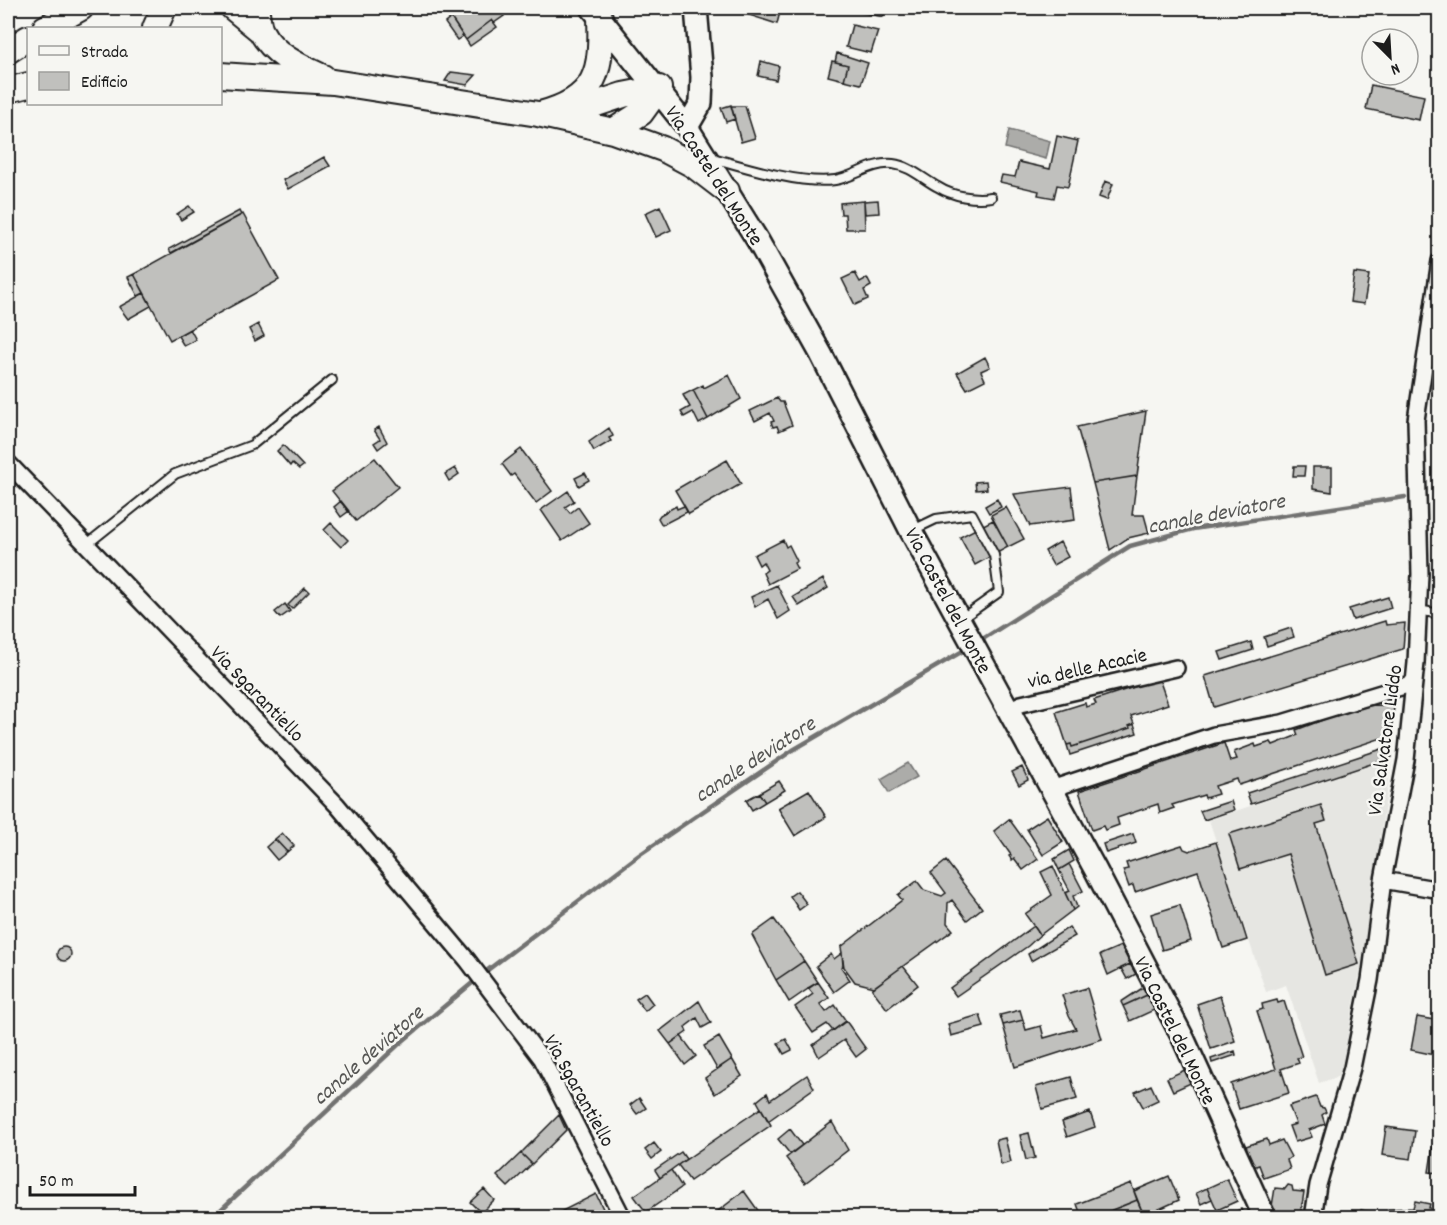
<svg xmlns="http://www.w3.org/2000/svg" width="1447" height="1225" viewBox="0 0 1447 1225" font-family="Dekko,sans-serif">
	<rect width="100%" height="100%" fill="#f6f6f2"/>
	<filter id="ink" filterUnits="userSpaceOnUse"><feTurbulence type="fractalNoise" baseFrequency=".0167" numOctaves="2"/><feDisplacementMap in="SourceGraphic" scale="12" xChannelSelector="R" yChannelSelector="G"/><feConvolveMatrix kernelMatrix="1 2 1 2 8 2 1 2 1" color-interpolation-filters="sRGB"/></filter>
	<g filter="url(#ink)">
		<!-- built -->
		<path fill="#e6e6e2" d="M1392 758 1361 967 1340 1076 1319 1083 1286 985 1266 992 1209 820Z"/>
		<!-- water -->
		<path fill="#acaca9" stroke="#727271" stroke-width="1.5" d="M1009 130 1050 141 1046 159 1005 148Z
			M908 763 917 777 889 793 881 779Z"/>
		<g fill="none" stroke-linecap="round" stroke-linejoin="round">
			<!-- stream -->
			<path stroke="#727271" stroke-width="4.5" d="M978 642 1130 546 1193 529 1405 497
				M212 1218 398 1045 489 969 639 855 793 750 968 648"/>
		</g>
		<!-- building -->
		<path fill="#c0c0bd" stroke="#1c1c1c" stroke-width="1.5" d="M470 8H498L504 16 494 23 492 20 466 40 451 18Z
			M744 8H781L777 24 743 13Z
			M854 8H886L883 17 855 11Z
			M451 18 463 36 457 40 445 23Z
			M492 20 497 27 470 46 466 40Z
			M852 25 878 31 871 53 846 47Z
			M837 53 868 63 861 84 844 80 848 65 835 62Z
			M761 61 779 66 776 80 758 76Z
			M832 61 848 65 844 80 828 76Z
			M451 72 476 75 467 85 445 81Z
			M1371 85 1424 96 1419 120 1366 109Z
			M731 105 735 119 726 122 721 108Z
			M731 106H745L755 138 741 142Z
			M1057 136 1078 141 1068 187 1057 185 1054 198 1038 195 1039 191 1000 182 1002 175 1015 177 1019 162 1050 169Z
			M324 157 330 166 288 189 283 180Z
			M1105 181 1113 184 1107 200 1099 197Z
			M878 200 879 213 865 214 864 201Z
			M864 201 865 229H846L845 214H841L840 203Z
			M189 206 194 212 181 220 177 214Z
			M660 206 671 230 656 237 645 213Z
			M239 211 241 215 171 253 169 249Z
			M243 214 279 280 170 340 134 274Z
			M855 273 860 282 867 278 871 286 864 290 868 299 855 305 842 279Z
			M1354 273 1369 275 1364 304 1350 302Z
			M134 274 144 293 138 296 128 277Z
			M144 293 151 306 128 319 119 307Z
			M258 324 264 336 255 341 249 329Z
			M190 329 196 340 184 346 178 336Z
			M985 357 990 367 981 371 985 380 967 389 957 373Z
			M729 375 741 399 708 419 693 390 703 385 704 388Z
			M693 390 708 419 699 424 693 412 684 417 681 412 690 407 683 395Z
			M777 398 780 402H783L792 425 779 431 777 426 773 427 771 422 774 421 770 413 755 421 750 411Z
			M1146 411 1137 476 1093 483 1077 427Z
			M379 427 387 442 378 449 374 443 380 439 374 430Z
			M609 428 613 436 609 438 611 441 594 451 589 442Z
			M283 445 303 466 299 469 292 463 290 466 277 451Z
			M521 449 552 491 536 503 514 474 511 476 502 464Z
			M375 458 398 487 356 521 332 491Z
			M727 460 741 484 689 514 675 490Z
			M1294 466H1305L1304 476H1293Z
			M1313 467H1332V492L1313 489Z
			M455 468 459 474 449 481 445 474Z
			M585 473 589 480 579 486 575 478Z
			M1137 476 1132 515H1144L1149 533 1128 538 1110 550 1093 483Z
			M986 481 987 489 976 490 975 482Z
			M1071 487 1075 520 1030 526 1014 494Z
			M568 491 574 501 565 507 570 513 578 507 589 523 562 541 541 510Z
			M997 499 1001 507 989 513 985 506Z
			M341 501 349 511 341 517 334 507Z
			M676 506 677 509 684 506 687 512 662 525 658 518 660 515Z
			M1006 507 1024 539 1008 547 991 515Z
			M993 520 1008 547 975 565 960 537Z
			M331 523 348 540 341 547 324 530Z
			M783 540 786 547 789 545 797 561 794 563 797 569 768 584 763 573 767 570 763 562 759 565 754 555Z
			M1060 542 1068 557 1053 565 1045 551Z
			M823 579 828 588 799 606 793 597Z
			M777 585 790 611 778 619 768 599 755 607 751 597Z
			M305 588 309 592 292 609 288 605Z
			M1388 597 1391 608 1353 620 1349 609Z
			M285 604 290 611 280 618 275 612Z
			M1385 621 1386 625 1405 623 1403 649 1214 707 1205 676Z
			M1291 628 1294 637 1267 646 1264 637Z
			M1251 642 1253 650 1222 660 1219 652Z
			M1159 679 1168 704 1131 716 1134 724 1129 726 1130 728 1072 747 1071 744 1067 745 1056 712 1085 703 1086 707 1096 704 1094 700Z
			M1376 705 1394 706 1391 735 1239 785 1237 779 1215 786 1218 794 1205 798 1204 795 1172 805 1174 808 1160 813 1158 804 1117 818 1119 825 1105 830 1103 826 1092 830 1079 791 1224 743 1230 761 1237 759 1234 752 1255 744 1256 747 1271 742 1273 745 1298 735 1296 730 1357 707Z
			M1134 724 1137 733 1070 755 1067 745 1071 744 1072 747 1130 728 1129 726Z
			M1388 747 1392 757 1251 804 1247 793Z
			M1022 767 1028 780 1019 785 1012 772Z
			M779 781 785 790 765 802 759 793Z
			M809 790 826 817 795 836 778 808Z
			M759 793 765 802 752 810 746 800Z
			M1231 801 1234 810 1204 820 1200 811Z
			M1321 805 1326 821 1316 824 1359 964 1325 975 1288 854 1240 869 1229 834Z
			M1047 816 1063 842 1043 855 1027 829Z
			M1009 819 1038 859 1023 870 1014 858 1012 860 1009 856 1011 855 994 831Z
			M282 833 294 846 287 852 275 839Z
			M1133 834 1136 843 1106 853 1103 844Z
			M275 839 287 852 277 860 266 847Z
			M1216 842 1247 940 1223 948 1198 871 1135 892 1133 885 1129 887 1123 870 1128 869 1126 863 1182 845 1184 849 1189 851Z
			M1069 850 1074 861 1059 870 1054 859Z
			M946 861 982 908 967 920 952 900 948 903 947 923 953 930 874 987 855 982 844 967 841 947 902 900 898 895 917 881 924 890 942 896 946 893 931 873Z
			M1069 864 1083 891 1073 896 1077 907 1073 910 1065 893 1070 891 1059 870Z
			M1053 866 1073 910 1040 935 1025 914 1052 895 1041 872Z
			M797 891 807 904 799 910 790 896Z
			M1180 905 1191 941 1162 950 1151 914Z
			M774 919 804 961 776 980 752 935Z
			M1034 926 1040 935 1028 946 956 996 950 988Z
			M1069 927 1075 936 1031 961 1028 954Z
			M1121 946 1130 964 1108 975 1100 955Z
			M57 954a7 7 0 1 1 14 0a7 7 0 1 1-14 0Z
			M842 953 843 966 841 967 850 980 834 992 816 966 831 954 834 959Z
			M804 961 818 982 789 1002 776 980Z
			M1130 964 1136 974 1127 979 1121 968Z
			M903 966 918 985 887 1009 872 989Z
			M818 982 829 998 820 1004 826 1012 835 1005 846 1021 833 1031 827 1024 813 1033 795 1007 813 994 808 988Z
			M1144 987 1147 995 1123 1006 1121 1002Z
			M1087 988 1102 1039 1015 1067 1003 1025 1023 1020 1026 1030 1041 1026 1044 1038 1076 1029 1069 1016 1062 995Z
			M645 993 653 1004 645 1011 636 999Z
			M1147 995 1154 1010 1130 1021 1123 1006Z
			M1220 996 1235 1041 1211 1049 1197 1004Z
			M1277 1000 1278 1003 1284 1001 1302 1057 1297 1058 1299 1063 1281 1069 1289 1093 1239 1109 1231 1084 1276 1069 1257 1011 1263 1009 1262 1004Z
			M699 1001 711 1023 702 1028 697 1018 685 1027 687 1032 670 1044 660 1031Z
			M1020 1010 1023 1020 1003 1025 1000 1015Z
			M980 1015 984 1027 951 1036 948 1024Z
			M1417 1017 1440 1021V1056L1411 1050Z
			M846 1021 866 1049 856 1057 844 1040 819 1057 813 1045Z
			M681 1036 696 1056 685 1065 670 1044Z
			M719 1037 732 1059 717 1069 704 1046Z
			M786 1039 792 1050 784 1054 778 1043Z
			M1235 1051 1236 1055 1212 1063 1211 1059Z
			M732 1059 742 1076 715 1094 705 1078Z
			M1187 1069 1193 1082 1173 1091 1167 1078Z
			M807 1075 814 1088 768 1121 757 1101 767 1093 770 1100Z
			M1071 1077 1077 1099 1042 1109 1036 1087Z
			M1151 1085 1158 1100 1143 1107 1135 1092Z
			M1316 1097 1320 1107 1324 1108 1326 1112 1322 1115 1325 1124 1309 1130 1312 1137 1295 1142 1289 1126 1296 1124 1289 1106Z
			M639 1098 646 1108 637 1114 630 1105Z
			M761 1108 771 1125 690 1181 678 1165Z
			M1090 1112 1095 1127 1067 1137 1062 1122Z
			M559 1115 566 1130 532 1164 521 1153Z
			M832 1122 848 1150 805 1183 786 1158Z
			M1386 1127 1415 1131 1411 1159 1382 1155Z
			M790 1129 802 1145 790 1154 778 1139Z
			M1029 1133 1035 1158 1026 1160 1020 1135Z
			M1005 1138 1011 1162 1001 1165 996 1140Z
			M1267 1139 1269 1145 1282 1140 1291 1157 1287 1160 1290 1169 1264 1178 1259 1165 1253 1167 1246 1146Z
			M654 1143 661 1152 652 1159 645 1150Z
			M1433 1146 1440 1147V1173L1429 1172Z
			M681 1152 686 1159 660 1178 655 1170Z
			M521 1153 532 1164 508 1187 497 1176Z
			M671 1170 682 1187 646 1212 634 1196Z
			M1169 1176 1179 1200 1144 1216 1134 1191Z
			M1227 1179 1237 1201 1217 1210 1207 1188Z
			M1131 1183 1137 1200 1093 1218H1082L1077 1204Z
			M1288 1185 1292 1186 1293 1191 1304 1192 1300 1218H1270L1275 1188 1285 1189Z
			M1207 1188 1212 1199 1201 1204 1196 1193Z
			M484 1189 494 1200 481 1213 470 1202Z
			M744 1191 762 1216 709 1218Z
			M596 1194 605 1213 596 1218H560L558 1213Z
			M1137 1200 1145 1218H1115L1112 1210Z
			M1415 1201 1430 1204 1429 1208 1436 1209 1440 1218H1359L1361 1210 1387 1216 1388 1209 1413 1208Z
			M1241 1209 1245 1218H1221Z"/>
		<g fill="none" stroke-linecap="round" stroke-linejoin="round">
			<!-- lane casing -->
			<g stroke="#1c1c1c" stroke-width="12">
				<path id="lane" d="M713 158C744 167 803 185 835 180 855 177 871 162 893 164 910 166 923 179 938 187 952 196 975 200 991 197
					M913 530 936 519 972 514 994 555 999 592 961 619
					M86 545 175 474 252 445 332 380
					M1418 610 1440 614"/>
			</g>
			<!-- street casing -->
			<g stroke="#1c1c1c" stroke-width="20">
				<path id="street" d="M8 463 337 805 468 961 542 1059 623 1218
					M1009 710 1021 704 1176 668
					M1051 789 1214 735 1282 723 1414 683
					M1383 880 1440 890
					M1313 1218 1318 1185 1352 1068 1370 980 1383 880 1406 760 1416 663 1420 574 1416 420 1440 261"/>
			</g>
			<!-- secondary casing -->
			<g stroke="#1c1c1c" stroke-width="26">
				<path id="secondary" d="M592 8 687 127 758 241 821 354 911 531 1095 869 1184 1040 1265 1218
					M687 127 701 103 702 77 696 8"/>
			</g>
			<!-- primary casing -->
			<g stroke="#1c1c1c" stroke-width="28">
				<path id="primary" d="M233 8 261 31
					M256 8C258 15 258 25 261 31 273 55 301 67 323 77
					M45 28 81 8
					M155 28 164 8
					M8 51 28 38
					M220 75 333 82 538 114 613 131 663 149 693 165 727 191
					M8 90 28 85
					M565 107 590 106 623 95 659 88
					M540 114C598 99 602 71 600 17
					M613 131 641 113 659 88"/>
			</g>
			<!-- lane -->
			<use href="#lane" stroke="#f6f6f2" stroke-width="8"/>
			<!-- street -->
			<use href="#street" stroke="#f6f6f2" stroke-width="15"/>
			<!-- secondary -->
			<use href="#secondary" stroke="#f6f6f2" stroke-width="21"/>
			<!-- primary -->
			<use href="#primary" stroke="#f6f6f2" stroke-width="24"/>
		</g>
	</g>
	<g text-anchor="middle" stroke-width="5" stroke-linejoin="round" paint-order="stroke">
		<!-- street labels -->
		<g font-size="21" fill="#1c1c1c" stroke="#f6f6f2">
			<text transform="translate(715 175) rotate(57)" y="7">Via Castel del Monte</text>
			<text transform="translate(949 600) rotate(62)" y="7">Via Castel del Monte</text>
			<text transform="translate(1087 667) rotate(-13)" y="7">via delle Acacie</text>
			<text transform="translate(258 693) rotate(46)" y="7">Via Sgarantiello</text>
			<text transform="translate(1384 740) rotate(-82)" y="7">Via Salvatore Liddo</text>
			<text transform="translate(1176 1030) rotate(64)" y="7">Via Castel del Monte</text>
			<text transform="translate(580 1090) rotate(61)" y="7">Via Sgarantiello</text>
		</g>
		<!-- water labels -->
		<g font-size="22" font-style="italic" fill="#565654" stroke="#f6f6f2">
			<text transform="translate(1216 512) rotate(-11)" y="8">canale deviatore</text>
			<text transform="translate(754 758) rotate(-33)" y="8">canale deviatore</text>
			<text transform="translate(367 1054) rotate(-41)" y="8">canale deviatore</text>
		</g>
	</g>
	<!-- margin -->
	<rect width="1447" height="1225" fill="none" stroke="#f6f6f2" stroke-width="30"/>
	<rect x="15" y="15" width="1417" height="1195" fill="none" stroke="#1c1c1c" stroke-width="2" filter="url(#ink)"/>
	<!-- legend -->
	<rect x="27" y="27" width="195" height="78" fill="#f6f6f2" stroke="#9f9f9c" stroke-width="1.5"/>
	<rect x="39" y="46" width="30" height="9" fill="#f6f6f2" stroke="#9f9f9c" stroke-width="1.5"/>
	<text x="81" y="57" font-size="18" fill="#1c1c1c">Strada</text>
	<rect x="39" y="72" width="30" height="18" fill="#c0c0bd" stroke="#9f9f9c" stroke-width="1.5"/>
	<text x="81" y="87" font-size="18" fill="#1c1c1c">Edificio</text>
	<!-- north arrow -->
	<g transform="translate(1390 57) rotate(156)"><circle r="28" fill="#f6f6f2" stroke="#9f9f9c" stroke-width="1.5"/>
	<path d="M0-4.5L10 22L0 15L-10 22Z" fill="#1c1c1c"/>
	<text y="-9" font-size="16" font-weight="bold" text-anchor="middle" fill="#1c1c1c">N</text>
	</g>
	<!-- scale -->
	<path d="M30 1186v9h105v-9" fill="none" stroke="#1c1c1c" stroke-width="3"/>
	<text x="39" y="1186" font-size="18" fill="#1c1c1c" stroke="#f6f6f2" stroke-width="4.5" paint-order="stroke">50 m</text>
</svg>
